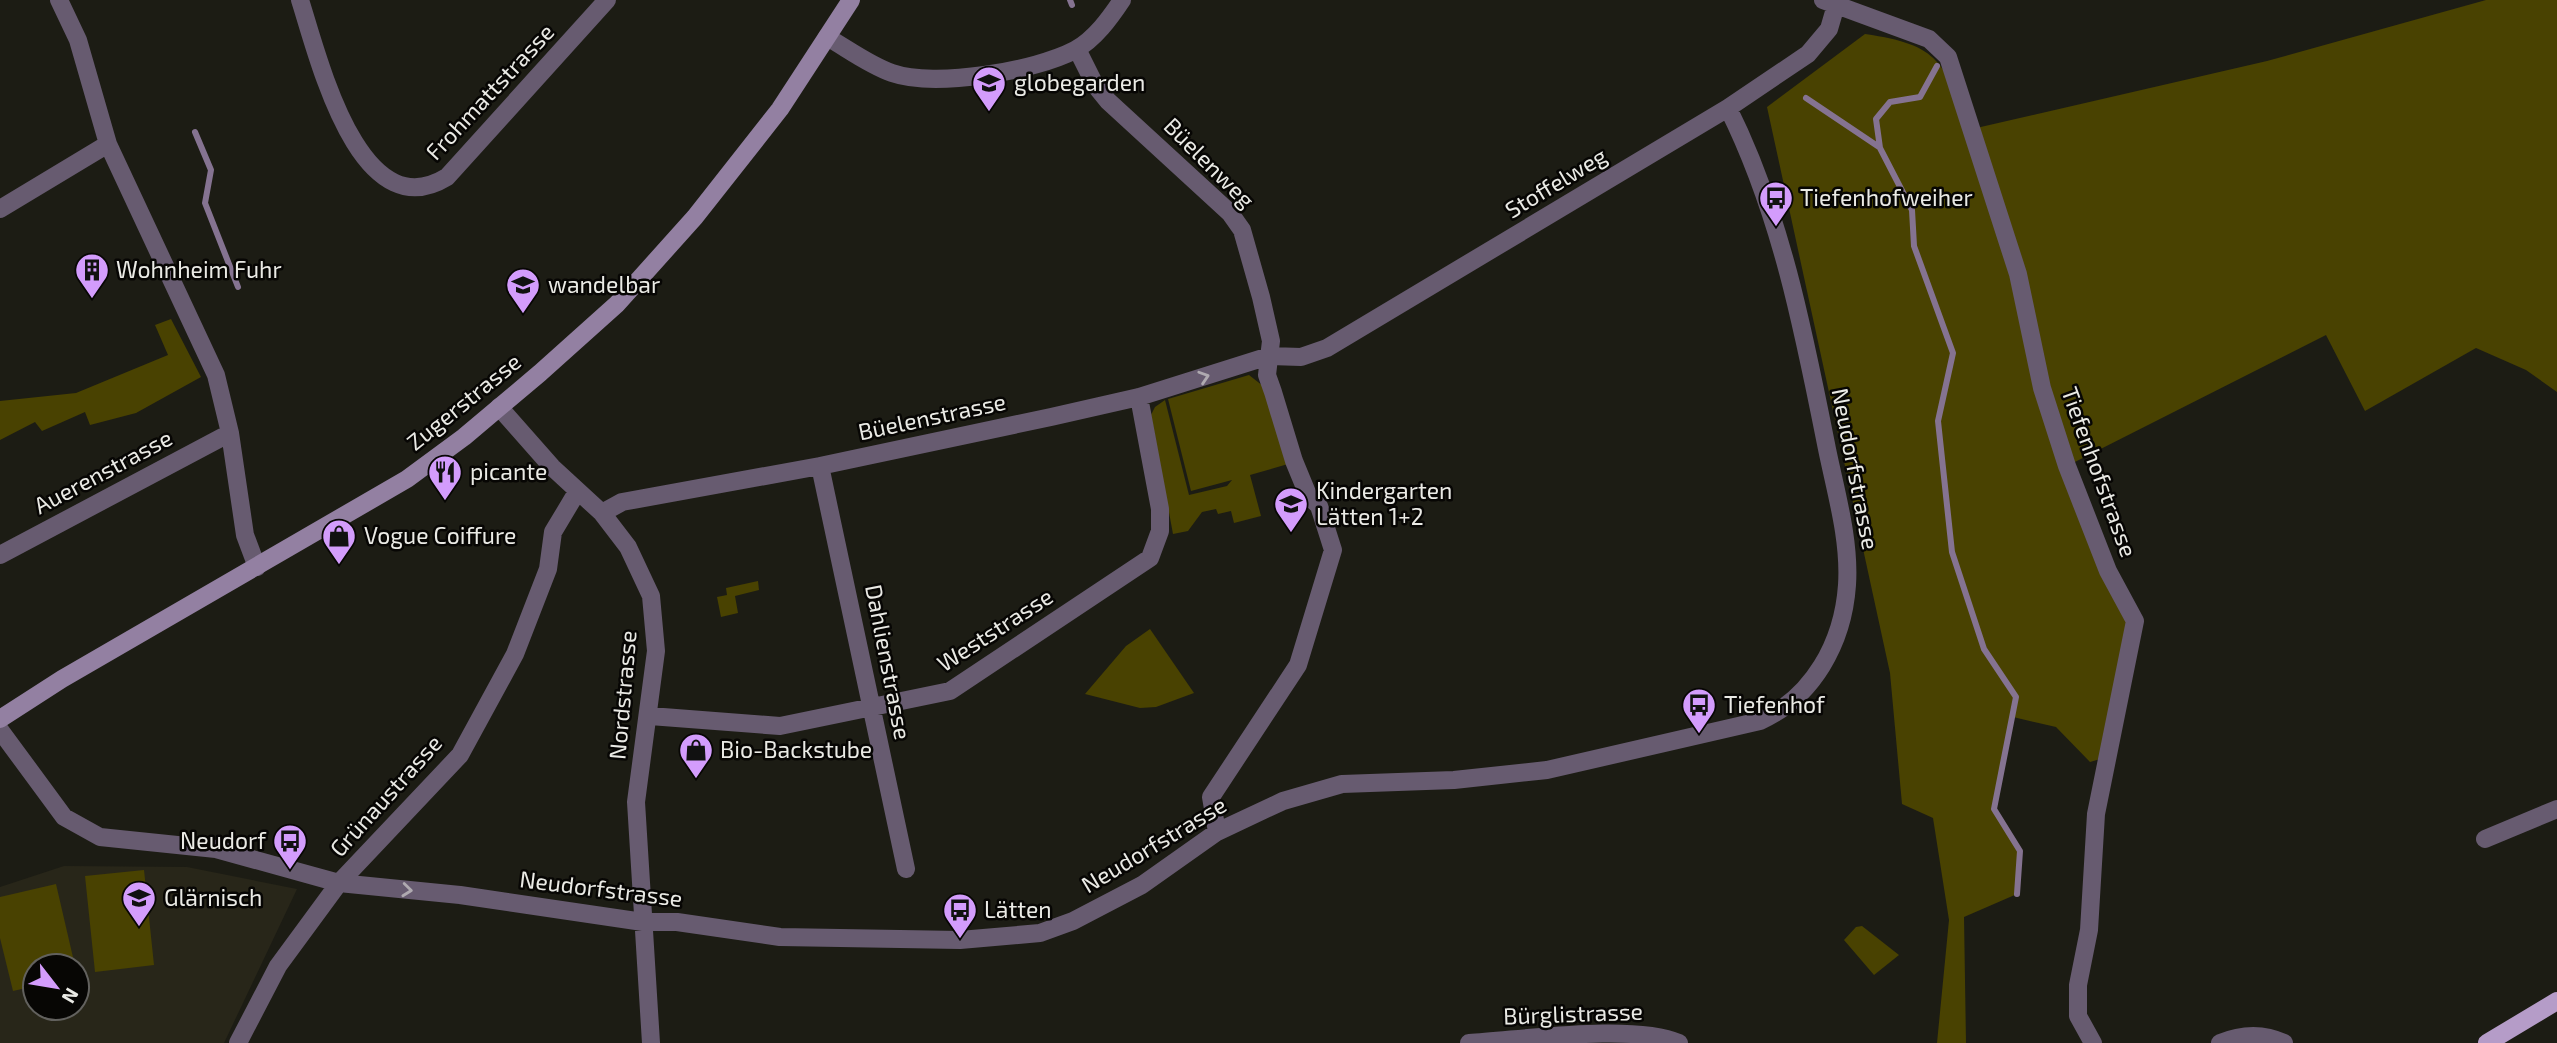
<svg xmlns="http://www.w3.org/2000/svg" width="2557" height="1043" viewBox="0 0 2557 1043" font-family="'Exo 2',sans-serif">
	<rect width="100%" height="100%" fill="#1c1c14"/>
	<!-- built -->
	<path fill="#282619" fill-rule="evenodd" d="M64 866 187 867 297 889 224 1043H0V887ZM35 966H77V1008H35Z"/>
	<!-- green -->
	<path fill="#494201" d="M2486 0H2557V392L2526 370 2476 348 2365 411 2326 335 2067 466 2135 621 2107 757 2090 762 2056 727 2013 717 1994 809 2020 851 2017 894 1964 917 1966 1043H1937L1949 920 1933 818 1902 804 1890 673 1767 107 1865 34C1942 45 1942 63 1972 129L2267 61Z
		M171 319 201 377 136 413 90 425 85 412 42 431 35 422 0 440V401L76 393 168 355 155 325Z
		M1249 375 1263 386 1288 464 1250 475 1261 516 1234 523 1231 511 1218 514 1216 509 1202 512 1188 531 1173 534 1151 415 1155 407 1165 400 1189 495 1227 486 1232 480 1191 491 1168 399Z
		M758 581 759 590 735 596 738 613 721 617 717 597 727 595 726 588Z
		M1150 629 1194 693 1156 707 1140 708 1085 694 1126 646Z
		M144 870 154 965 95 972 85 876Z
		M56 884 75 966H35V986L13 991 0 938V897Z
		M1862 926 1899 955 1874 975 1844 940 1856 927Z"/>
	<g fill="none" stroke-linecap="round" stroke-linejoin="round">
		<!-- stream -->
		<path stroke="#857391" stroke-width="6" d="M1070 0 1072 5
			M1937 66 1920 97 1890 102 1876 119 1880 148 1912 210 1914 246 1953 353 1938 421 1952 552 1984 649 2016 697 1994 809 2020 851 2017 894
			M1806 98 1879 147
			M195 132 211 170 205 203 238 287"/>
		<!-- street -->
		<path stroke="#675b70" stroke-width="18" d="M59 0 78 40 108 144 216 375 230 433 245 535 257 567
			M300 0C318 56 359 231 447 177L607 0
			M1823 0 1929 39 1948 57 2018 274 2042 388 2067 466 2108 571 2135 621 2096 814 2089 930 2078 985V1016L2093 1043
			M827 37C848 49 869 65 892 73 935 88 1035 71 1075 50 1095 39 1110 18 1122 0
			M1077 49 1095 85 1108 101 1230 213 1242 230 1261 297 1271 341 1267 375 1273 392 1294 461 1308 495 1319 506 1333 550 1298 665 1211 797 1217 832
			M0 209 108 144
			M499 407 552 467 602 513 628 547 651 596 656 651 636 802 651 1043
			M820 466 906 869
			M602 513 622 502 820 466 1051 417 1139 397 1269 356 1301 357 1327 348 1728 108 1808 54 1829 29 1836 5
			M0 555 230 433
			M650 716 780 726 950 691 1150 558 1160 531V509L1139 397
			M0 730 64 817 100 837 216 849 339 883 460 895 643 922H677L780 937 960 940 1040 933 1073 921 1142 885 1217 832 1283 801 1342 784 1454 780 1547 770 1760 721C1813 697 1843 643 1847 585 1850 540 1836 493 1827 449 1804 333 1781 214 1728 108
			M2485 839 2557 809
			M238 1043 278 966 339 883 460 755 515 654 548 569 553 532 577 492
			M1469 1043C1522 1040 1633 1023 1679 1043
			M2220 1043C2242 1034 2263 1033 2284 1043"/>
		<!-- secondary -->
		<path stroke="#9380a2" stroke-width="18" d="M0 719 62 679 407 479 464 437 540 373 617 304 695 217 780 109 851 0"/>
		<!-- primary -->
		<path stroke="#b59cc8" stroke-width="18" d="M2487 1043 2557 1001"/>
	</g>
	<!-- one-way arrows -->
	<defs><path id="oneway-chevron" d="M-2-3.5L2.5 0L-2 3.5" fill="none" stroke-width="1.6" stroke-linecap="round" stroke-linejoin="round" transform="scale(1.75)"/></defs>
	<g stroke="#afaab0">
		<use href="#oneway-chevron" transform="translate(1204 377) rotate(-18)"/>
		<use href="#oneway-chevron" transform="translate(407 890) rotate(6)"/>
	</g>
	<!-- icons -->
	<defs>
		<g id="school-pin" transform="scale(1.75)"><path d="M0 17L-7.5 6A9.5 9.5 0 1 1 7.5 6Z" fill="#d39cfc" stroke="#070604"/><path d="M0-5L7-2L0 1L-7-2ZM-4 1L0 2.5L4 1V4Q0 6-4 4Z" fill="#111"/></g>
		<g id="bus-pin" transform="scale(1.75)"><path d="M0 17L-7.5 6A9.5 9.5 0 1 1 7.5 6Z" fill="#d39cfc" stroke="#070604"/><path d="M-5-6H5V4H4V6H2V4H-2V6H-4V4H-5ZM-3.5-4V0h7V-4ZM-3.5 1.2v1.5H-2V1.2ZM2 1.2v1.5H3.5V1.2Z" fill="#111"/></g>
		<g id="building-pin" transform="scale(1.75)"><path d="M0 17L-7.5 6A9.5 9.5 0 1 1 7.5 6Z" fill="#d39cfc" stroke="#070604"/><path d="M-4-6H4V6H1V3H-1V6H-4ZM-2.5-4.3h1.7v1.8h-1.7ZM.8-4.3h1.7v1.8H.8ZM-2.5-1h1.7V.8h-1.7ZM.8-1h1.7V.8H.8Z" fill="#111"/></g>
		<g id="restaurant-pin" transform="scale(1.75)"><path d="M0 17L-7.5 6A9.5 9.5 0 1 1 7.5 6Z" fill="#d39cfc" stroke="#070604"/><path d="M-5-6h1v4h1v-4h1v4h1v-4h1v5L-1.5 .5V6h-2V.5L-5-1ZM5-6V6H3V1.5H1.5Q1.5-4 5-6Z" fill="#111"/></g>
		<g id="shop-pin" transform="scale(1.75)"><path d="M0 17L-7.5 6A9.5 9.5 0 1 1 7.5 6Z" fill="#d39cfc" stroke="#070604"/><path d="M-5-2.5h2.3a2.7 3.5 0 0 1 5.4 0H5L5.5 6h-11ZM-1.5-2.5h3a1.5 2.3 0 0 0-3 0Z" fill="#111"/></g>
	</defs>
	<g fill-rule="evenodd">
		<use href="#school-pin" x="989" y="83"/>
		<use href="#bus-pin" x="1776" y="198"/>
		<use href="#building-pin" x="92" y="270"/>
		<use href="#school-pin" x="523" y="285"/>
		<use href="#restaurant-pin" x="445" y="472"/>
		<use href="#school-pin" x="1291" y="504"/>
		<use href="#shop-pin" x="339" y="536"/>
		<use href="#bus-pin" x="1699" y="705"/>
		<use href="#shop-pin" x="696" y="750"/>
		<use href="#bus-pin" x="290" y="841"/>
		<use href="#school-pin" x="139" y="898"/>
		<use href="#bus-pin" x="960" y="910"/>
	</g>
	<g text-anchor="middle" stroke-width="5" stroke-linejoin="round" paint-order="stroke">
		<!-- poi labels -->
		<g font-size="23" fill="#eaeae5" stroke="#070604" text-anchor="start">
			<text x="1014" y="91">globegarden</text>
			<text x="1800" y="206">Tiefenhofweiher</text>
			<text x="116" y="278">Wohnheim Fuhr</text>
			<text x="548" y="293">wandelbar</text>
			<text x="470" y="480">picante</text>
			<text x="1316" y="499">Kindergarten<tspan x="1316" dy="26">Lätten 1+2</tspan></text>
			<text x="364" y="544">Vogue Coiffure</text>
			<text x="1724" y="713">Tiefenhof</text>
			<text x="720" y="758">Bio-Backstube</text>
			<text x="266" y="849" text-anchor="end">Neudorf</text>
			<text x="164" y="906">Glärnisch</text>
			<text x="984" y="918">Lätten</text>
		</g>
		<!-- street labels -->
		<g font-size="23" fill="#eaeae5" stroke="#070604">
			<text transform="translate(490 92) rotate(-47)" y="8">Frohmattstrasse</text>
			<text transform="translate(1209 163) rotate(45)" y="8">Büelenweg</text>
			<text transform="translate(1556 183) rotate(-31)" y="8">Stoffelweg</text>
			<text transform="translate(464 402) rotate(-39)" y="8">Zugerstrasse</text>
			<text transform="translate(932 417) rotate(-12)" y="8">Büelenstrasse</text>
			<text transform="translate(1855 469) rotate(79)" y="8">Neudorfstrasse</text>
			<text transform="translate(103 472) rotate(-28)" y="8">Auerenstrasse</text>
			<text transform="translate(2099 472) rotate(70)" y="8">Tiefenhofstrasse</text>
			<text transform="translate(995 630) rotate(-33)" y="8">Weststrasse</text>
			<text transform="translate(888 662) rotate(79)" y="8">Dahlienstrasse</text>
			<text transform="translate(623 695) rotate(-85)" y="8">Nordstrasse</text>
			<text transform="translate(386 796) rotate(-48)" y="8">Grünaustrasse</text>
			<text transform="translate(1154 845) rotate(-31)" y="8">Neudorfstrasse</text>
			<text transform="translate(601 889) rotate(7)" y="8">Neudorfstrasse</text>
			<text transform="translate(1573 1014) rotate(-2)" y="8">Bürglistrasse</text>
		</g>
	</g>
	<!-- north arrow -->
	<g transform="translate(56 987) rotate(121)"><circle r="33" fill="#070604" stroke="#62615e" stroke-width="2"/>
	<path d="M0-5L12 26L0 18L-12 26Z" fill="#d39cfc"/>
	<text y="-10" font-size="19" font-weight="bold" text-anchor="middle" fill="#eaeae5">N</text>
	</g>
</svg>
